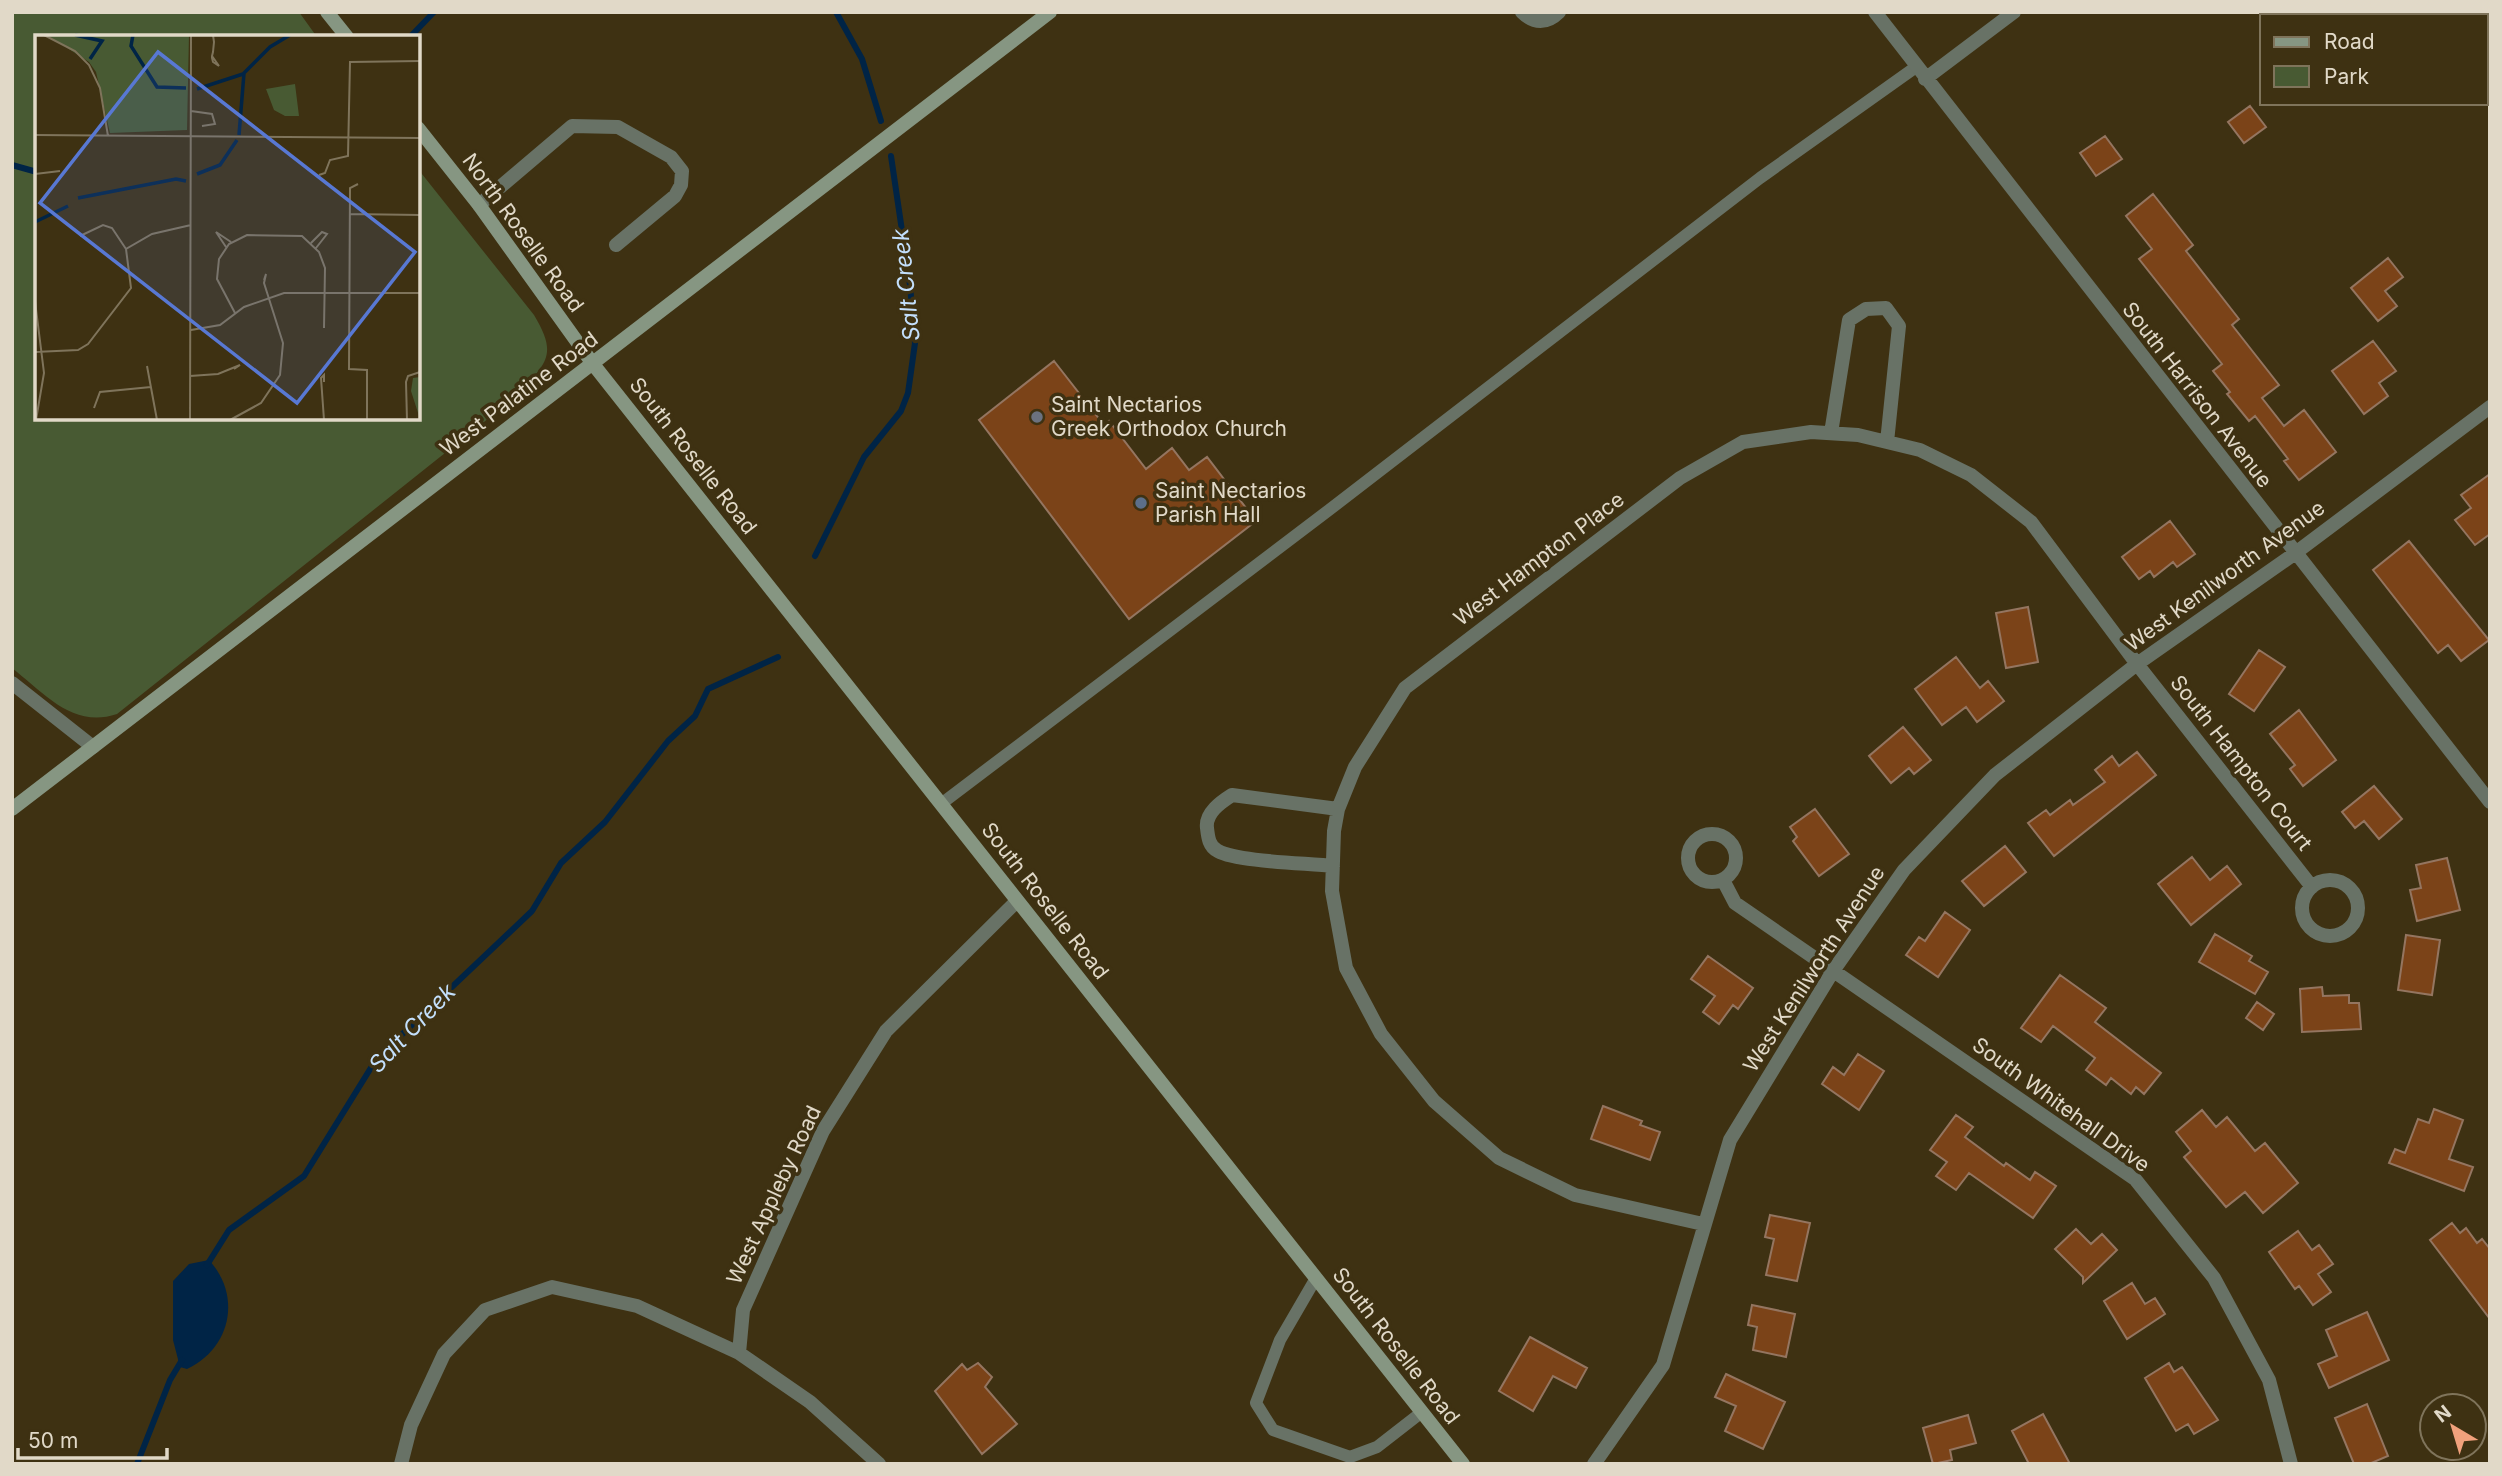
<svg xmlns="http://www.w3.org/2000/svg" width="2502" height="1476" viewBox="0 0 2502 1476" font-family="Inter,sans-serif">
	<rect width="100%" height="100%" fill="#3e3112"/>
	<!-- green -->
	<path fill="#485a33" d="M12 12H299L317 37H37V418H418V169L534 315C558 355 547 362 518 395L117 714C73 729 44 693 12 668Z"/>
	<!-- water -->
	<path fill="#002446" d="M209 1260C242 1296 231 1348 187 1369L180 1367 173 1340V1281L189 1264Z"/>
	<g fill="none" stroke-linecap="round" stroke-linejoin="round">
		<!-- stream -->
		<path stroke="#002446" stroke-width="6" d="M836 12 862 59 881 121
			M410 37 434 12
			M12 165 37 172
			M815 556 864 457 901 411 908 393 915 343 910 285 891 156
			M207 1265 229 1230 304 1176 377 1058 532 911 561 863 605 822 668 741 695 716 708 689 778 657
			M137 1464 170 1380 182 1360"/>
	</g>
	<!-- building -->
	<path fill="#7b4318" stroke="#947560" stroke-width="2" d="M2250 106 2266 127 2244 143 2228 122Z
		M2105 136 2122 159 2096 176 2080 153Z
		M2153 194 2193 245 2186 251 2239 319 2232 325 2279 385 2262 398 2284 426 2304 410 2336 452 2299 480 2284 461 2288 459 2255 416 2249 421 2227 394 2230 392 2213 371 2222 364 2139 259 2152 249 2126 216Z
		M2388 258 2403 277 2385 291 2397 306 2378 321 2351 288Z
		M2373 341 2396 371 2379 383 2388 396 2364 414 2332 371Z
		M1054 361 1104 425 1109 421 1146 469 1172 448 1189 470 1207 457 1256 521 1129 619 979 420Z
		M2490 474V534L2475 545 2455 520 2471 508 2461 495Z
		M2170 521 2195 554 2177 567 2173 562 2154 577 2150 571 2139 579 2122 557Z
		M2409 541 2489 640 2461 661 2448 645 2438 653 2373 570Z
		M2028 607 2038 662 2006 668 1996 613Z
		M2259 650 2285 667 2254 711 2229 694Z
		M1956 657 1980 688 1988 681 2004 701 1977 722 1966 707 1942 725 1915 689Z
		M2299 710 2336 760 2303 786 2290 769 2295 765 2270 734Z
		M1903 727 1931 760 1914 774 1909 768 1891 783 1869 756Z
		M2137 752 2156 775 2054 856 2028 823 2046 810 2050 815 2070 800 2073 805 2105 782 2095 770 2112 756 2119 766Z
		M2374 786 2402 819 2379 839 2364 821 2355 828 2342 812Z
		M1815 809 1849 854 1819 876 1793 841 1797 837 1790 827Z
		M2005 846 2026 872 1984 906 1962 881Z
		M2192 857 2210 880 2227 866 2241 884 2191 925 2158 884Z
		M2447 858 2460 910 2417 921 2410 890 2421 888 2416 865Z
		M1945 912 1970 930 1938 977 1906 955 1919 937 1925 941Z
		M2215 934 2252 956 2249 961 2268 972 2255 994 2199 962Z
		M2406 935 2440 940 2432 995 2398 990Z
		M1708 956 1753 988 1738 1009 1733 1005 1719 1024 1703 1012 1715 996 1691 979Z
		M2060 975 2106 1008 2095 1022 2161 1073 2144 1094 2136 1087 2131 1094 2111 1078 2106 1085 2086 1070 2095 1058 2053 1026 2041 1042 2021 1028Z
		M2322 987 2323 996 2349 995V1003H2359L2361 1029 2302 1032 2300 989Z
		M2257 1002 2274 1014 2263 1030 2246 1018Z
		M1858 1054 1884 1071 1859 1110 1822 1084 1833 1067 1844 1075Z
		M1603 1106 1642 1121 1640 1125 1660 1132 1650 1160 1591 1139Z
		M2434 1109 2463 1120 2449 1159 2473 1167 2464 1191 2389 1163 2395 1149 2405 1153 2418 1119 2429 1123Z
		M2202 1110 2216 1127 2227 1117 2255 1151 2265 1143 2298 1183 2263 1213 2245 1192 2226 1207 2184 1157 2191 1151 2176 1132Z
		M1956 1115 1973 1127 1965 1137 2004 1166 2006 1163 2030 1180 2035 1172 2056 1186 2033 1218 1969 1173 1956 1190 1936 1176 1947 1162 1930 1150Z
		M1770 1215 1810 1223 1797 1281 1766 1275 1774 1239 1765 1237Z
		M2452 1223 2460 1233 2466 1228 2477 1243 2482 1239 2490 1249V1319L2430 1240Z
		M2076 1229 2091 1244 2102 1234 2117 1250 2083 1283V1277L2055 1249Z
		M2298 1231 2312 1250 2319 1245 2333 1264 2318 1274 2331 1292 2313 1305 2299 1286 2295 1289 2269 1252Z
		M2132 1283 2145 1304 2155 1298 2165 1314 2127 1339 2104 1301Z
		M1752 1305 1795 1314 1786 1357 1753 1350 1757 1327 1748 1325Z
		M2367 1312 2389 1360 2329 1388 2318 1364 2337 1356 2326 1330Z
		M1530 1337 1587 1368 1576 1388 1553 1376 1533 1411 1499 1391Z
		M978 1363 992 1377 985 1387 1017 1424 982 1454 935 1391 962 1364 967 1370Z
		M2169 1363 2174 1372 2182 1367 2218 1420 2194 1434 2188 1424 2176 1431 2145 1378Z
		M1726 1374 1785 1402 1763 1449 1725 1431 1736 1406 1715 1397Z
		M2367 1404 2388 1456 2369 1464H2354L2335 1418Z
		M2043 1414 2070 1464H2029L2012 1431Z
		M1968 1415 1976 1443 1950 1450 1952 1460 1933 1464 1923 1428Z"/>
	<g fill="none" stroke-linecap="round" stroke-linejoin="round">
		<!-- lane -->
		<path stroke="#687266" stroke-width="12" d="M941 804 1329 510 1760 178 1916 67
			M1316 1278 1280 1340 1256 1403 1273 1430 1350 1457 1377 1447 1422 1412"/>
		<!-- street -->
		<path stroke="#687266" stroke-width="14" d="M1522 12C1534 24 1547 24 1559 12
			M1875 12 2490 802
			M1925 79 2014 12
			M479 205 572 126 618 127 671 157 682 171 681 185 675 196 616 245
			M1831 433 1849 320 1866 309 1886 308 1899 326 1887 442
			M12 683 93 747
			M1688 858a24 24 0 1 1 48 0a24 24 0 1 1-48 0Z
			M1333 866C1307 863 1238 862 1218 851 1209 847 1208 837 1207 828 1205 813 1221 802 1232 795L1338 809
			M1723 880 1735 903 2135 1179 2214 1278 2269 1380 2291 1464
			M2302 908a28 28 0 1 1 56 0a28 28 0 1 1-56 0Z
			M1703 1224 1575 1195 1499 1158 1434 1101 1381 1034 1346 968 1332 891 1334 831 1338 809 1355 767 1405 688 1680 478 1743 442 1811 432 1858 435 1920 450 1971 475 2031 522 2137 664 2312 887
			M401 1464 411 1425 444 1354 485 1310 552 1287 637 1306 739 1353
			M879 1464 810 1402 739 1353 743 1310 823 1131 886 1031 1017 901
			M1594 1464 1663 1365 1730 1140 1833 971 1904 870 1995 775 2137 664 2294 554 2490 407"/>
		<!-- secondary -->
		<path stroke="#869682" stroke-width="14" d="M327 12 347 37
			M418 128 479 205 593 364 1463 1464
			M12 809 1050 12"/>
	</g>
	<!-- markers -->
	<circle fill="#6b7280" stroke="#3e3112" stroke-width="2.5" cx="1037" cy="417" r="7"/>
	<circle fill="#5c6f8a" stroke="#3e3112" stroke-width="2.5" cx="1141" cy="503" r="7"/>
	<g text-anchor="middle" stroke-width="7" stroke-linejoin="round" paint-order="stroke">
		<!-- street labels -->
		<g font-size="21" fill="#e1d9c8" stroke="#3e3112">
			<text transform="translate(523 233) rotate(54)" y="7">North Roselle Road</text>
			<text transform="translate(519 394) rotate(-37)" y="7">West Palatine Road</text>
			<text transform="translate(2197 395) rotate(52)" y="7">South Harrison Avenue</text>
			<text transform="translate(693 456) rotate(52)" y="7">South Roselle Road</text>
			<text transform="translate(1539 559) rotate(-37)" y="7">West Hampton Place</text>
			<text transform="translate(2225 576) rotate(-36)" y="7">West Kenilworth Avenue</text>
			<text transform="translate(2241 763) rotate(52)" y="7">South Hampton Court</text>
			<text transform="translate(1045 901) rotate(52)" y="7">South Roselle Road</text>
			<text transform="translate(1814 969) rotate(-57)" y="7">West Kenilworth Avenue</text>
			<text transform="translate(2061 1105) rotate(36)" y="7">South Whitehall Drive</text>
			<text transform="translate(774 1195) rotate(-65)" y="7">West Appleby Road</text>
			<text transform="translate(1396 1346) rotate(52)" y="7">South Roselle Road</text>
		</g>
		<!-- poi labels -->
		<g font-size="21" fill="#e1d9c8" stroke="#3e3112" text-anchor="start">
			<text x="1051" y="412">Saint Nectarios<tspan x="1051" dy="24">Greek Orthodox Church</tspan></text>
			<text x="1155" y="498">Saint Nectarios<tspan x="1155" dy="24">Parish Hall</tspan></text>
		</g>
		<!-- water labels -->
		<g font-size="23" font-style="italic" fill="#c3dffc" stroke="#3e3112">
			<text transform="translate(906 285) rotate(-96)" y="8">Salt Creek</text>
			<text transform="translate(412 1028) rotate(-46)" y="8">Salt Creek</text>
		</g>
	</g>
	<!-- overview -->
	<g transform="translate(35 35)">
		<rect width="385" height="385" fill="#3e3112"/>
		<path d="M12 0H154L152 95 75 98 61 37 54 27ZM260 49 264 81H250L239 75 231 54ZM385 342V384L376 356 378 343Z" fill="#485a33"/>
		<path fill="none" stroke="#002446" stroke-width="3.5" d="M40 0 67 6 55 24M98 0 96 11 122 52 151 53M162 54 208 39M204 100 209 38 235 12 255 0M162 139 185 130 202 105M43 163 141 144 151 146M0 187 33 171"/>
		<path fill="none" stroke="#7f745b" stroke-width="2" d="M9 0 40 16 54 30 65 53 73 101M177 21 184 31 178 27 177 23V21L178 17 179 7 178 0M156 76 177 79 180 89 167 91M0 100 385 103M0 139 25 136M284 140 290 138 295 125 313 121 315 27 385 26M323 149 315 153 314 334 332 335V385M314 179 385 180M45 201 68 190 77 193 91 214M276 208 287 197 292 199 281 213M191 212 181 197 196 207M0 266 9 338 1 385M200 278 182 244 184 224 194 209 212 200 267 201 284 217 290 233 289 293M156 295 185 290 209 272 249 258H385M0 317 43 315 53 309 96 253 91 214 117 199 156 190M112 331 122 385M155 341 183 339 205 330 199 334M59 373 65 357 116 352M155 385 156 0M195 385 226 368 245 340 248 308 229 248 231 239 229 245M289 385 286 343 289 340V347M372 385 371 347 373 341 385 337"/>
		<path fill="#5878d3" fill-opacity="0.15" stroke="#5878d3" stroke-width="3.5" d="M123 17 380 217 262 368 5 168Z"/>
		<rect width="385" height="385" fill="none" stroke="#e1d9c8" stroke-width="3.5"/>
	</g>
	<!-- border -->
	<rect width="2502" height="1476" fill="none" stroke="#e1d9c8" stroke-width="28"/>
	<!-- legend -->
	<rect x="2260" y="14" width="228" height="91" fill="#3e3112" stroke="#7f745b" stroke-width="2"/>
	<rect x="2274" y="37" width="35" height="10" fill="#869682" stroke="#7f745b" stroke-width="2"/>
	<text x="2324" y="49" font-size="21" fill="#e1d9c8">Road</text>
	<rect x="2274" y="66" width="35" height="21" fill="#485a33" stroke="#7f745b" stroke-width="2"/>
	<text x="2324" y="84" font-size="21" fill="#e1d9c8">Park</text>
	<!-- north arrow -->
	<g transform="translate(2453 1427) rotate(322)"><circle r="33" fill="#3e3112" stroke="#7f745b" stroke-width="2"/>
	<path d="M0-5L12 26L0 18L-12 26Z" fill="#f1a17c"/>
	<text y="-10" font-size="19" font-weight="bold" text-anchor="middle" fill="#e1d9c8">N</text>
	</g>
	<!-- scale -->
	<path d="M18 1448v10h149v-10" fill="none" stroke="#e1d9c8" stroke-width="3.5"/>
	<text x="28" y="1448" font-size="21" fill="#e1d9c8" stroke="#3e3112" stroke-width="5" paint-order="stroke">50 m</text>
</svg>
